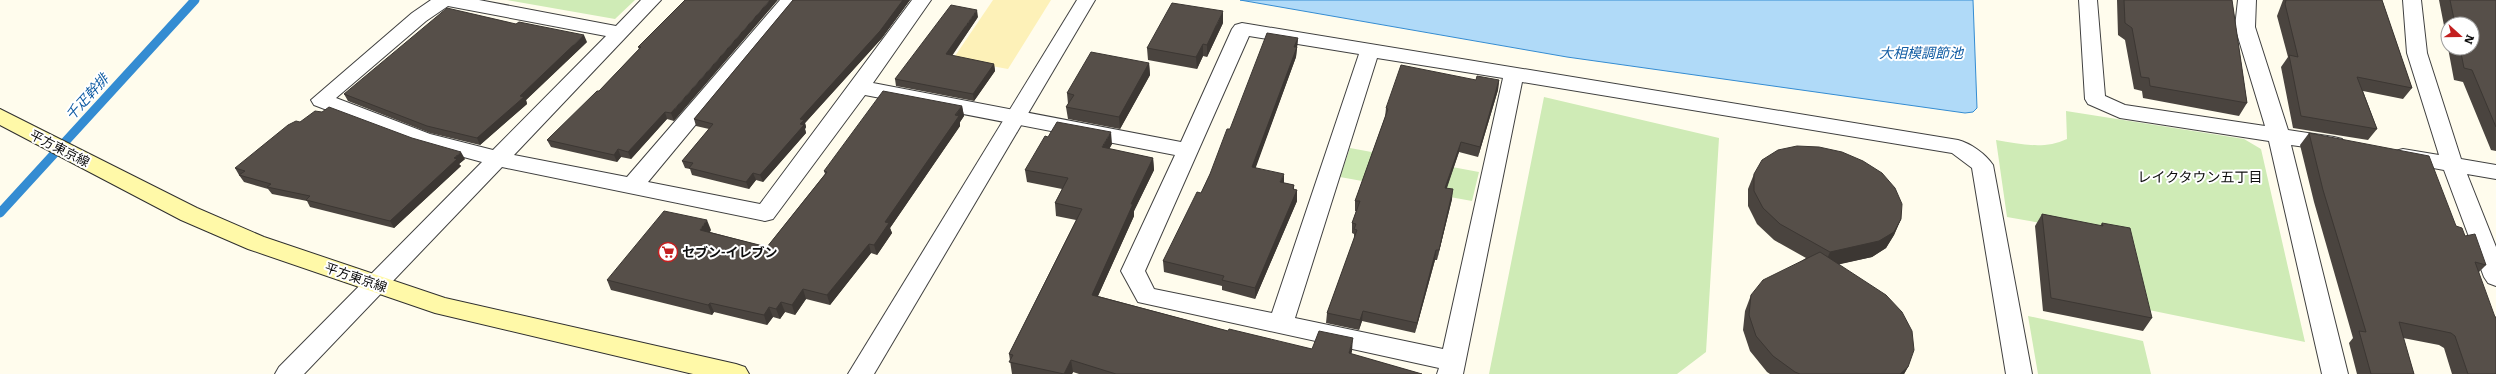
<svg xmlns="http://www.w3.org/2000/svg" width="2496" height="374" viewBox="0 0 2496 374" font-family="Literata,'Noto Sans JP',serif">
	<rect width="100%" height="100%" fill="#fffced"/>
	<!-- green -->
	<path fill="#cfebb6" d="M507 0H635L615 19Z
		M1544 97 1719 138 1706 352 1677 374H1489Z
		M2066 111 2244 139 2261 149 2305 342 2144 309 2126 238 2007 217 1996 140C2022 144 2043 150 2067 139Z
		M1350 148 1479 172 1472 201 1340 177Z
		M2028 316 2143 341 2151 374H2038Z"/>
	<!-- sand -->
	<path fill="#fdf1b8" d="M993 0H1051L1008 69 953 59Z"/>
	<!-- water -->
	<path fill="#b0daf8" stroke="#348cd2" d="M1240 0H1973L1977 108 1973 112 1965 113 1567 57Z"/>
	<g fill="none" stroke-linecap="round" stroke-linejoin="round">
		<!-- stream -->
		<path stroke="#348cd2" stroke-width="9" d="M0 213 195 0"/>
		<!-- minor casing -->
		<g stroke="#404040" stroke-width="2">
			<path id="minor" d="M431 0H479L616 26 641 0H661L514 155 627 177 780 0H799L648 182 760 204 912 0H931L873 83 1181 142 1232 29 1235 25 1242 23 1958 140C1970 143 1986 154 1993 165L2032 374H2006L1972 168 1952 153 1522 82 1463 374H1437L1439 368 1138 302 1121 271 1175 155 865 95 773 219 765 221 502 167 304 374H275L279 367 482 162 416 144 314 105 311 100 412 13ZM448 6 606 36 493 150 430 134 336 98 426 21ZM1249 36 1359 54 1272 313 1154 289 1145 271ZM1377 58 1503 78 1443 349 1295 318Z
				M2079 0H2097L2105 96 2125 105 2265 126 2235 27 2238 0H2256L2255 27 2288 130 2334 137 2342 139 2345 144 2342 149 2334 151 2291 145 2348 374H2322L2269 141 2120 118 2088 104 2085 99Z
				M2403 0H2421L2427 53 2461 159 2496 165V179L2467 174 2496 247V286L2488 283 2484 277 2444 170 2395 161 2392 156 2395 151 2403 149 2439 155 2407 53Z"/>
		</g>
		<!-- tertiary casing -->
		<g stroke="#404040" stroke-width="2">
			<path id="tertiary" d="M1077 0H1095L874 374H848Z"/>
		</g>
		<!-- secondary casing -->
		<g stroke="#2f2f2f" stroke-width="2">
			<path id="secondary" d="M0 109 197 208 264 237 445 298 736 364 745 367 749 374H693L435 313 248 249 181 220 0 125Z"/>
		</g>
		<!-- minor -->
		<use href="#minor" fill="#fff" fill-rule="evenodd"/>
		<!-- tertiary -->
		<use href="#tertiary" fill="#fff" fill-rule="evenodd"/>
		<!-- secondary -->
		<use href="#secondary" fill="#fff9a8" fill-rule="evenodd"/>
	</g>
	<!-- wall -->
	<path fill="#4a443f" d="M685 0 674 121 667 119 631 159 621 157 617 162 551 147 547 140 599 91 639 49 638 47Z
		M793 0H910L882 38 805 123 806 127 805 129 806 133 763 182 756 180 749 189 692 175 690 169 685 168 682 161 709 129 696 126 694 119Z
		M2117 0H2232L2247 103 2239 116 2143 98 2142 91 2134 89 2125 40 2118 35Z
		M2283 0H2382L2412 88 2403 99 2363 91 2377 129 2368 140 2293 128 2281 67 2288 57 2277 16Z
		M2439 0H2496V151L2491 150 2463 82 2454 80 2448 48H2472V24H2448V46Z
		M978 17 952 56 994 64 995 71 974 101 896 86 895 79Z
		M1223 23 1207 57 1203 56 1197 69 1148 60 1147 48Z
		M1298 38 1296 57 1255 168 1284 183 1294 185V190H1297V201L1255 299 1222 290V286L1164 272 1163 261 1201 193 1210 174Z
		M587 42 526 100 527 104 480 145 430 133 348 101 344 94Z
		M1149 63 1150 75 1120 129 1068 119 1066 107 1068 104 1067 93Z
		M1476 80H1499L1498 90 1478 157 1459 152 1447 188 1452 199 1437 260H1435L1415 333 1362 321 1359 330 1326 323 1327 313 1354 239V234L1352 233V223L1356 211H1355V201L1385 117 1386 108Z
		M962 106 964 116 960 122V126L890 228 892 233 877 255 871 253 830 305 806 299 795 315 785 312 780 319 773 317 767 325 714 312 712 315 611 290 607 280 711 230 710 232 767 247 825 174 824 171Z
		M2309 133 2456 226 2465 236 2486 265 2479 272 2496 374H2452L2444 348 2439 345 2403 338 2414 374H2357L2349 343 2353 338 2314 202 2300 145Z
		M1112 144 1109 149 1153 158 1154 170 1134 211V216L1098 296 1228 331 1312 349 1352 351 1351 354 1422 374H1079L1073 372 1072 374H1012L1009 354 1076 220 1056 216 1055 203 1062 189 1027 182 1025 170Z
		M465 159 459 164 461 166 394 228 310 207 307 201 272 194 268 189 244 182 239 175 235 168Z
		M1754 174 1901 219 1894 235 1886 248 1872 257 1839 264 1908 367 1904 374H1770L1767 372 1750 351 1743 330 1745 311 1751 295 1806 258 1774 240 1757 224 1748 206V189Z
		M2042 214 2100 226 2102 223 2152 318 2143 331 2043 311 2035 226Z"/>
	<!-- shaded-wall -->
	<path fill="#3c3733" d="M770 0H778L674 121 671 113Z
		M903 0H910L882 38 805 123 806 127 805 129 806 133 763 182 760 175 800 124V119Z
		M977 10 978 17 948 61 946 54Z
		M1223 11V23L1207 57V45Z
		M584 35 587 42 526 100 527 104 480 145 477 138 520 96Z
		M1298 38 1296 57 1252 178V167Z
		M1203 44V56L1197 69 1196 57Z
		M1149 63 1150 75 1120 129 1119 117Z
		M994 64 995 71 974 101 973 94Z
		M1499 80 1498 90 1478 157 1480 147Z
		M962 106 964 116 960 122V126L890 228 892 233 877 255 874 245 885 222Z
		M665 112 667 119 631 159 628 152Z
		M1111 132 1112 144 1103 160 1102 147Z
		M1461 142 1459 152 1443 198 1445 188Z
		M618 149 621 157 617 162 614 155Z
		M461 152 465 159 459 164 461 166 394 228 390 221 454 158Z
		M1153 158 1154 170 1134 211V216L1093 307 1092 295 1131 204Z
		M753 173 756 180 749 189 746 182Z
		M1284 174V185L1280 182Z
		M1453 189 1452 199 1437 260 1439 250Z
		M1297 190V201L1255 299V288Z
		M1901 219 1894 235 1886 248 1872 257 1823 268 1830 252Z
		M707 220 711 230 704 239 700 230Z
		M869 244 871 253 830 305 827 295Z
		M1436 250 1435 260 1415 333 1417 323Z
		M803 289 806 299 795 315 792 305Z
		M781 302 785 312 780 319 776 309Z
		M710 303 714 312 712 315 708 305Z
		M769 307 773 317 767 325 764 315Z
		M1363 311 1362 321 1359 330 1360 320Z
		M1353 338 1352 351 1348 365 1349 353Z
		M1071 360 1073 372 1072 374H1064Z
		M1908 367 1904 374H1900Z"/>
	<!-- building -->
	<path fill="#564f49" stroke="#3c3733" d="M685 0H770L671 113 665 112 628 152 618 149 614 155 547 140 597 91H599L641 47H638Z
		M793 0H903L880 31 800 119 804 120 800 124 804 125 760 175 753 173 746 182 689 168 693 163 682 161 713 124 694 119Z
		M2124 0H2232L2247 103 2150 86 2149 78 2141 77 2132 28 2125 23Z
		M2286 0H2382L2412 88 2357 77 2377 129 2301 116 2289 55 2298 57 2285 4Z
		M2450 0H2496V127L2472 70 2464 68 2460 48H2472V24H2455Z
		M1172 3 1223 11 1207 45 1203 44 1196 57 1147 48Z
		M951 5 977 10 946 54 994 64 973 94 895 79Z
		M447 8 516 24 519 22 584 35 520 96 524 97 477 138 427 126 344 94Z
		M1267 33 1298 38 1294 47H1297L1252 167 1284 174 1280 182 1294 185 1293 189 1297 190 1255 288 1222 280 1224 276 1163 261 1197 192 1201 193 1210 174 1227 129H1230Z
		M1091 52 1149 63 1119 117 1066 107 1074 95 1067 93Z
		M1401 65 1476 80 1477 76 1499 80 1480 147 1461 142 1445 188 1453 189 1439 250H1436L1417 323 1363 311 1360 320 1327 313 1357 230 1354 229 1356 224 1352 223 1360 201H1355L1388 109 1386 108Z
		M883 91 962 106 955 115 959 116 885 222 889 223 874 245 869 244 827 295 803 289 792 305 781 302 776 309 769 307 764 315 710 303 708 305 607 280 664 211 707 220 700 230 767 247 827 172 824 171Z
		M329 107 412 138 461 152 454 158 457 159 390 221 306 200 310 196 267 187 271 184 239 175 245 171 235 168 288 125 296 121 300 122 315 111 322 112Z
		M1057 122 1111 132 1102 147 1153 158 1131 204H1133L1092 295 1228 331 1229 329 1312 349 1319 331 1353 338 1349 353 1422 374H1116L1071 360 1064 374 1009 362 1013 355 1009 354 1082 209 1055 203 1068 178 1025 170 1045 136 1048 137Z
		M2309 133 2429 156 2456 226 2462 228 2465 236 2475 234 2486 265 2475 262 2495 317H2496V374H2468L2455 336 2451 333 2399 322 2414 374H2371L2359 331 2366 332 2323 190Z
		M1797 146 1819 147 1842 152 1863 161 1882 173 1895 188 1902 204 1901 219 1894 232 1879 241 1830 252 1780 224 1763 208 1754 191V174L1762 160 1778 150Z
		M2042 214 2103 226 2102 223 2130 228 2152 318 2051 298Z
		M1820 252 1886 295 1902 312 1912 331 1914 350 1908 367 1900 374H1800L1795 372 1773 356 1756 336 1749 315 1751 295 1763 280Z"/>
	<!-- icons -->
	<defs>
		<g id="supermarket-ring" transform="scale(1)"><circle r="9.5" fill="#fff" stroke="#c32020" stroke-width="1.5"/><path d="M-6-5.5h2.5l.6 2H6L4.5 2H-2.5L-4.4-4H-6ZM-1.5 3.2a1.3 1.3 0 1 0 .1 0ZM3 3.2a1.3 1.3 0 1 0 .1 0Z" fill="#c32020"/></g>
	</defs>
	<g fill-rule="evenodd">
		<use href="#supermarket-ring" x="668" y="252"/>
	</g>
	<g text-anchor="middle" stroke-width="4" stroke-linejoin="round" paint-order="stroke">
		<!-- street labels -->
		<g font-size="13" fill="#0d0d0d" stroke="#fff">
			<text transform="translate(60 148) rotate(27)" y="5">平方東京線</text>
			<text transform="translate(356 277) rotate(19)" y="5">平方東京線</text>
		</g>
		<!-- poi labels -->
		<g font-size="13" font-weight="bold" fill="#0d0d0d" stroke="#fff" text-anchor="start">
			<text x="682" y="257">セブン-イレブン</text>
		</g>
		<!-- water labels -->
		<g font-size="14" font-style="italic" fill="#125da4" stroke="#fff">
			<text x="1921" y="58">大相模調節池</text>
			<text transform="translate(87 97) rotate(-48)" y="5">千疋幹排</text>
		</g>
		<!-- neighbourhood labels -->
		<g font-size="14" fill="#0d0d0d" stroke="#fff">
			<text x="2200" y="182">レイクタウン五丁目</text>
		</g>
	</g>
	<!-- north arrow -->
	<g transform="translate(2460 36) rotate(111)"><circle r="19" fill="#ffffff" stroke="#9e9e9e"/>
	<path d="M0-3L7 15L0 10L-7 15Z" fill="#c32020"/>
	<text y="-6" font-size="11" font-weight="bold" text-anchor="middle" fill="#0d0d0d">N</text>
	</g>
</svg>
